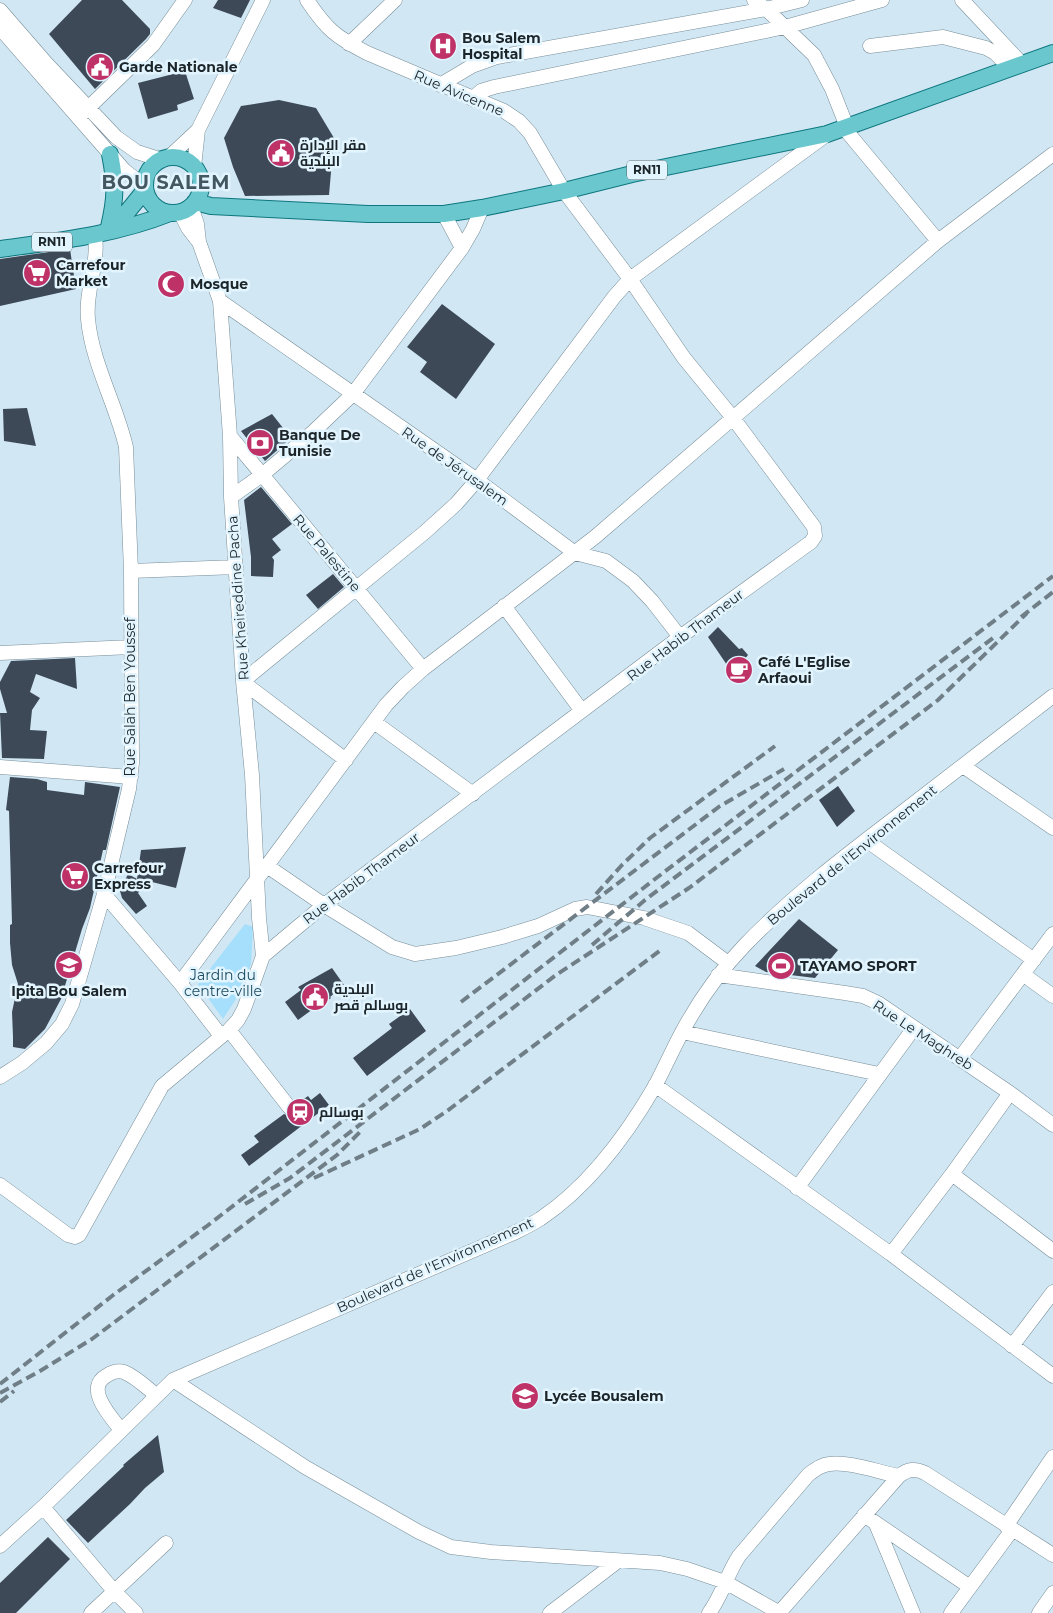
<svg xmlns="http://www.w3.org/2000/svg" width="1053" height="1613" viewBox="0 0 1053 1613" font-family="Montserrat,Cairo,sans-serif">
	<rect width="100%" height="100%" fill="#d1e8f4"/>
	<!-- green -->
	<path fill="#a5dffb" d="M245 924 253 927 251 964 240 993 223 1019 198 984Z"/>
	<!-- building -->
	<path fill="#3e4958" d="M82 0H122L150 29V34L146 39 95 89 49 34Z
		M218 0H250L241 18 213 8Z
		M185 71 194 99 177 105 178 110 148 119 138 83Z
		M279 100 316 108 334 138 329 195 245 196 233 167 224 138 241 106Z
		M70 249 76 289 0 306V259Z
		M442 304 495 344 456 399 420 372 427 362 407 347Z
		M27 408 36 446 4 441 3 409Z
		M272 414 291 438 265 461 241 431Z
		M261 487 292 524 272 539 281 550 272 557 274 560 273 577 251 576V557L244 500Z
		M333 574 344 587 318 609 306 595Z
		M718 627 739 649 742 648 748 655 744 660 747 672 741 677 729 668 708 637Z
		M75 658 77 689 36 674 30 692 40 698 32 710 30 730 47 731 44 759 2 758 0 713H7L0 689V682L11 661Z
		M10 777 37 779 47 782V790L84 795 85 782 120 787 106 850H103L90 908 82 929 61 999 45 1029 25 1049 13 1047V1037L12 1012 18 984 12 965 10 943V925L12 924 9 811 6 810Z
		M838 786 855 811 837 827 819 800Z
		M186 847 176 888 148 881 138 893 147 906 136 914 122 898 120 891 128 874 137 879 141 850Z
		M799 919 838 950 815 978 766 972 755 966Z
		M332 968 344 985 330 997 331 998 315 1010 313 1009 298 1020 285 1002 301 990 298 987Z
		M410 1009 426 1031 367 1076 353 1058 392 1028 389 1024Z
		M320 1093 329 1105 249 1166 241 1155 259 1142 254 1136 284 1114 290 1116 294 1114 297 1110V1104L308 1096 311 1100Z
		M158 1435 164 1472 145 1488 130 1504 88 1543 66 1520 124 1466 123 1465Z
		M48 1537 70 1559 16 1613H0V1583Z"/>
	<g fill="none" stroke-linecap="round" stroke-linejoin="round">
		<!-- minor casing -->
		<g stroke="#788d98" stroke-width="15">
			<path id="minor" d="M754 0 766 9 814 55 832 89 847 127
				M962 0 1022 64
				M0 10 46 63 116 137 137 152 162 160
				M0 28 124 170 139 182 145 185
				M349 44 395 0
				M870 46 943 37 986 48 995 53 1010 68
				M440 85 472 66 497 57 766 9 802 0
				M472 99 481 91 494 87 785 27 882 0
				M82 114 153 45 185 0
				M844 128 938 241
				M168 158 198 130 263 0
				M194 167 198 130
				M191 206 197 224 199 242 220 301 230 436 231 497 243 681 252 775 259 918 263 956
				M180 212 188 228 198 241
				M444 214 462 248
				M220 301 477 480 575 553 606 561 633 581 652 601 680 637
				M230 436 423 669
				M231 497 262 475 313 432 353 394 462 248 473 229 482 208
				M131 571 236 567
				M504 606 582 711
				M0 653 131 647
				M243 681 425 532 456 504 477 480 614 297 630 279 826 135
				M244 683 346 760
				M374 722 473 794
				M963 766 1053 828
				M0 767 131 777
				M866 840 1034 960
				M267 866 324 905 392 947 415 954 456 948 502 937 538 926 575 909 587 907 644 918 688 933 728 963
				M104 894 180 983 221 1036
				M718 975 845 993 863 996 878 1003 1010 1093 1053 1125
				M1024 975 1053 996
				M180 983 386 705 403 687 423 669 595 537 938 241 1053 154
				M229 1030 289 1107
				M682 1032 879 1074
				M960 1058 1053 934
				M0 1077 22 1063 46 1043 62 1024 72 1004 104 894 129 789 132 763 131 571 126 447C116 404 92 363 88 319 85 291 99 264 95 236
				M655 1085 891 1254 1053 1376
				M952 1174 1053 1251
				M0 1185 68 1235 75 1237 79 1235 162 1086 229 1030 238 1020 244 1009 263 956 324 905 680 637 811 542 815 536 814 527 733 418 684 358 630 279 564 191 530 133 519 121 504 111 367 53C336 37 327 30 307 0
				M797 1188 914 1028
				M891 1254 952 1174 1010 1093
				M1012 1346 1053 1292
				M173 1380 305 1467 419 1532 451 1547 491 1552 660 1563 687 1569 725 1582 780 1613
				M121 1430C112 1418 84 1389 106 1376 112 1372 117 1370 124 1372 136 1377 146 1387 156 1395
				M43 1507 114 1591 136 1613
				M864 1515 970 1587
				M876 1524 913 1613
				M1006 1526 1053 1457
				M0 1546 43 1507 173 1380 516 1232C524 1228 532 1224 540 1219 588 1187 626 1136 655 1086 664 1069 672 1051 681 1034 698 1002 719 972 744 946 791 897 846 855 900 814 951 775 1002 735 1053 696
				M91 1613 166 1543
				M550 1613 618 1561
				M709 1613C722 1596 727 1574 739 1556L808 1475C814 1470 821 1465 829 1464 849 1461 878 1472 899 1476
				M779 1613 899 1476C908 1469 915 1468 925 1473L1053 1555
				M951 1613 1012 1530
				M1039 1613 1053 1593"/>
		</g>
		<!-- major casing -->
		<g stroke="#0e767e" stroke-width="18">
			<path id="major" d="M145 185a28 28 0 1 1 56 0a28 28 0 1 1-56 0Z
				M195 202 211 206 368 214H444L482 208 564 191 632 174 827 134 1053 53
				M109 227C116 197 116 185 110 154
				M107 230 128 211 145 190
				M0 249C58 241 115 235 170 213"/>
		</g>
		<!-- minor -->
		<use href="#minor" stroke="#fff" stroke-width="14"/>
		<!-- major -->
		<use href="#major" stroke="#6ac7cd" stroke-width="16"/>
		<!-- rail -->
		<path stroke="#707f87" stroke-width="4" stroke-dasharray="10 5" stroke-linecap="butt" d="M1021 617 1053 592
			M596 894 622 865 650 838 775 746
			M592 945 645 900 993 638
			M461 1002 720 806 784 769
			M314 1178 420 1129 447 1111 662 949
			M245 1204 290 1178 556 975 689 888 938 700 1027 613
			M0 1384 112 1296 207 1226 655 879 1053 576
			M0 1393 40 1371 92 1339 337 1155 363 1129
			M0 1402 14 1391"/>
	</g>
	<!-- icons -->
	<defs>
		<g id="hospital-disc" transform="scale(1.4375)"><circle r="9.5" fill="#be3267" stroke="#e2f5ff"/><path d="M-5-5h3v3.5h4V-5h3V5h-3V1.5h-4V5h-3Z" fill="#fff"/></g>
		<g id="civic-disc" transform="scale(1.4375)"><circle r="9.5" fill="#be3267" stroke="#e2f5ff"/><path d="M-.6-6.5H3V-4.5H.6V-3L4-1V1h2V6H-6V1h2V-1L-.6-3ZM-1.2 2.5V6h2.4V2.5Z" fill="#fff"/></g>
		<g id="supermarket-disc" transform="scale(1.4375)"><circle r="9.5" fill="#be3267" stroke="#e2f5ff"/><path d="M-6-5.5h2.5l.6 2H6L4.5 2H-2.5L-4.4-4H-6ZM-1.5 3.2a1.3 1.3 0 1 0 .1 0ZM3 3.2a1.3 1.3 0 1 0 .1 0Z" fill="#fff"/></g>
		<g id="mosque-disc" transform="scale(1.4375)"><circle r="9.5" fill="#be3267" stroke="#e2f5ff"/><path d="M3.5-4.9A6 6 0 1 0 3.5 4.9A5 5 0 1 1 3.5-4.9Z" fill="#fff"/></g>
		<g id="bank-disc" transform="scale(1.4375)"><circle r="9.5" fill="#be3267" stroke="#e2f5ff"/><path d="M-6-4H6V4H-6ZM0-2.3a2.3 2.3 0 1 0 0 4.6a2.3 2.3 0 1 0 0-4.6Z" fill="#fff"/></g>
		<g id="cafe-disc" transform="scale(1.4375)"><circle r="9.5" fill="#be3267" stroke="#e2f5ff"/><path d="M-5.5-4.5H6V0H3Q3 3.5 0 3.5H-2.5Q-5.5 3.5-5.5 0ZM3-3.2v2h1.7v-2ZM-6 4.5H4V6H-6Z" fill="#fff"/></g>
		<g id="school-disc" transform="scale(1.4375)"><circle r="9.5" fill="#be3267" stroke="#e2f5ff"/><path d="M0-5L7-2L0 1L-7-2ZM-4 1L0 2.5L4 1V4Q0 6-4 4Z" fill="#fff"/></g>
		<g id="stadium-disc" transform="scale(1.4375)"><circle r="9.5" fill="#be3267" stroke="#e2f5ff"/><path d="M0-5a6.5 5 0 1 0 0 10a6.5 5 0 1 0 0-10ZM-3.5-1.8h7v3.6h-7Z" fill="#fff"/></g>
		<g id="station-disc" transform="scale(1.4375)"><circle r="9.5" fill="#be3267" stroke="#e2f5ff"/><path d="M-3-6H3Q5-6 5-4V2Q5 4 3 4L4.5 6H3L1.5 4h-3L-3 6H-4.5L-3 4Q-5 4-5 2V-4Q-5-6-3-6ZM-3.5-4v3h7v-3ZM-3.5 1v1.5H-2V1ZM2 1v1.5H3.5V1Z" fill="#fff"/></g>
	</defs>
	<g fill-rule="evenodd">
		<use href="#hospital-disc" x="443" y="46"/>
		<use href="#civic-disc" x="100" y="67"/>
		<use href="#civic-disc" x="281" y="153"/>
		<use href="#supermarket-disc" x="37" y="273"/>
		<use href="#mosque-disc" x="171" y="284"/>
		<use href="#bank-disc" x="260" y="443"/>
		<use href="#cafe-disc" x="739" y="670"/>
		<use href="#supermarket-disc" x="75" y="876"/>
		<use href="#school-disc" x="69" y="965"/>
		<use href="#stadium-disc" x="781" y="966"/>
		<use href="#civic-disc" x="315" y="997"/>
		<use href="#station-disc" x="300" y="1112"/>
		<use href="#school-disc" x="525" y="1396"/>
	</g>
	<g text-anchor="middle" stroke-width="5" stroke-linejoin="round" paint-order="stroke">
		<!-- shield labels -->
		<g fill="#e2f5ff" stroke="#576369" stroke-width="1">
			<rect x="627" y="160.5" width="40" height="19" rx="4"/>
			<rect x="32" y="232.5" width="40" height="19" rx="4"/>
		</g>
		<g font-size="12" font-weight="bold" fill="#1c2529">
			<text x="647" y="174">RN11</text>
			<text x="52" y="246">RN11</text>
		</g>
		<!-- poi labels -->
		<g font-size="14" font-weight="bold" fill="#1c2529" stroke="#e2f5ff" text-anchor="start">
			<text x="462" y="43">Bou Salem<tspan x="462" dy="16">Hospital</tspan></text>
			<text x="119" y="72">Garde Nationale</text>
			<text x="300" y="150">مقر الإدارة<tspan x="300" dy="16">البلدية</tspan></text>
			<text x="56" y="270">Carrefour<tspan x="56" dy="16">Market</tspan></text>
			<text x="190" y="289">Mosque</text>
			<text x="279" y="440">Banque De<tspan x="279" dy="16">Tunisie</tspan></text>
			<text x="758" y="667">Café L'Eglise<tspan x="758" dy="16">Arfaoui</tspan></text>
			<text x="94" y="873">Carrefour<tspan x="94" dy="16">Express</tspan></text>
			<text x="800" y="971">TAYAMO SPORT</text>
			<text x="334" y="994">البلدية<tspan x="334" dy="16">بوسالم قصر</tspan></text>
			<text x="69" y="996" text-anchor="middle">Ipita Bou Salem</text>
			<text x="319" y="1117">بوسالم</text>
			<text x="544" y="1401">Lycée Bousalem</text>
		</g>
		<!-- street labels -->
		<g font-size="14" fill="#1c2529" stroke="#e2f5ff">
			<text transform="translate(459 93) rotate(23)" y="5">Rue Avicenne</text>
			<text transform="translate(455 466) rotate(35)" y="5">Rue de Jérusalem</text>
			<text transform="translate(327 553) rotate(50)" y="5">Rue Palestine</text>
			<text transform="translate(238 598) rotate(-94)" y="5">Rue Kheireddine Pacha</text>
			<text transform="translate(685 635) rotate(-37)" y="5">Rue Habib Thameur</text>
			<text transform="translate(130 697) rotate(-90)" y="5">Rue Salah Ben Youssef</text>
			<text transform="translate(852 855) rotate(-39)" y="5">Boulevard de l'Environnement</text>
			<text transform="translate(361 878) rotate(-37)" y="5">Rue Habib Thameur</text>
			<text transform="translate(923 1035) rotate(33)" y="5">Rue Le Maghreb</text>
			<text transform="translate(435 1265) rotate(-24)" y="5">Boulevard de l'Environnement</text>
		</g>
		<!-- park labels -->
		<g font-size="14" fill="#1c4a5e" stroke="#e2f5ff">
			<text x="223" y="980">Jardin du<tspan x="223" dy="16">centre-ville</tspan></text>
		</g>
		<!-- district labels -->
		<g font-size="19" font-weight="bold" letter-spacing="1" fill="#435761" stroke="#e2f5ff">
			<text x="166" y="189">BOU SALEM</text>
		</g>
	</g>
</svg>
